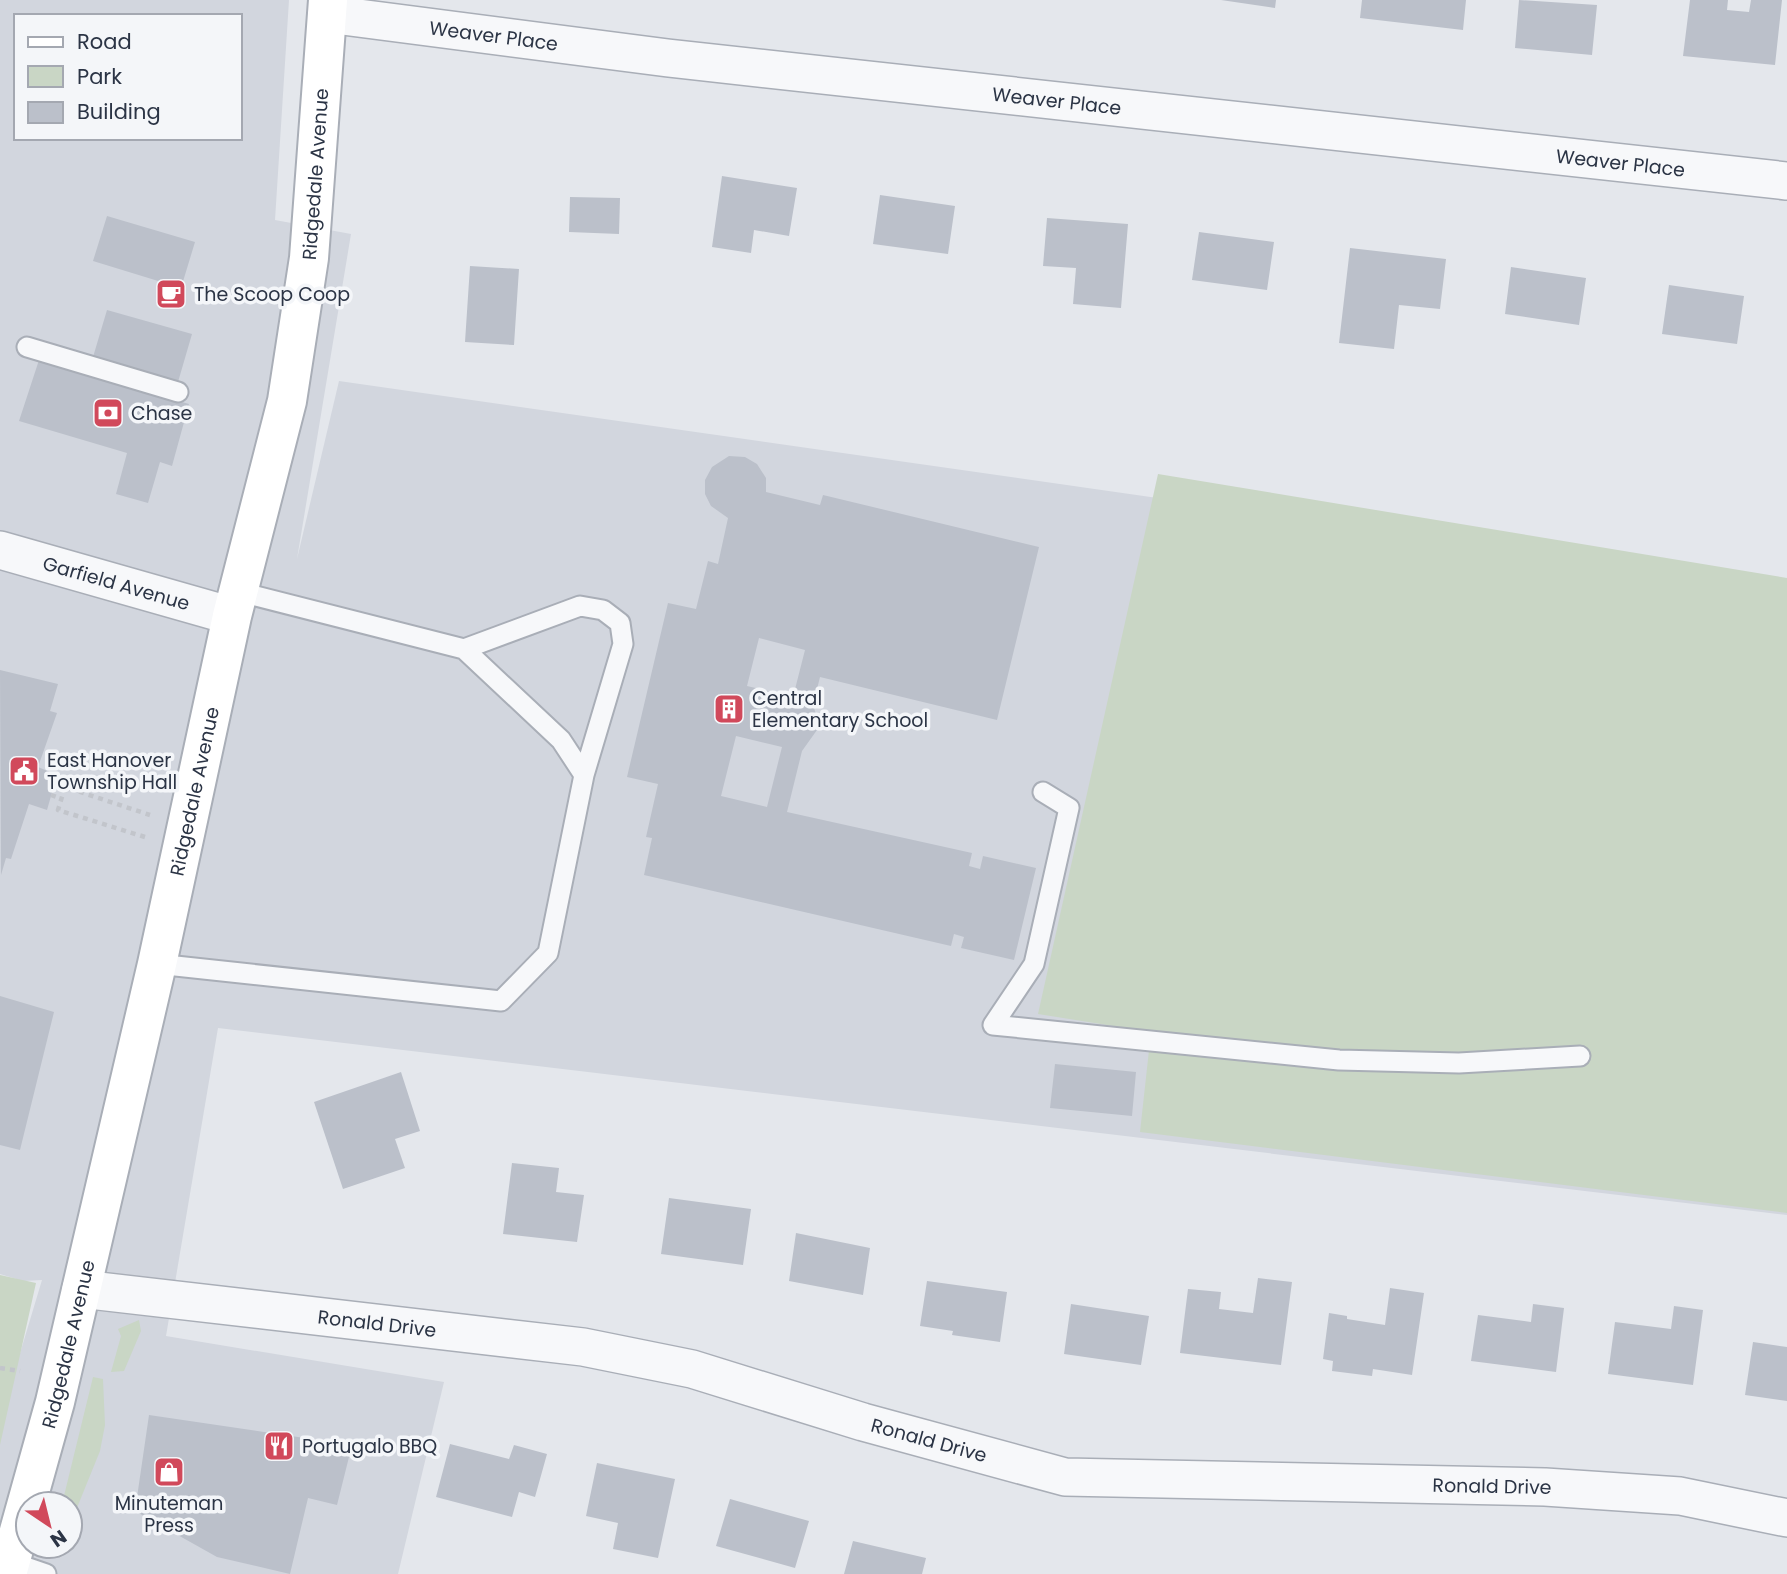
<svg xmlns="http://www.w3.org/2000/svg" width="1787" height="1574" viewBox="0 0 1787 1574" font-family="Poppins,sans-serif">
	<rect width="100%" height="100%" fill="#e4e7ec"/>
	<!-- built -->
	<path fill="#d2d6de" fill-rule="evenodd" d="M0 0H289L275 220 351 234 297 559 339 381 1787 588V1215L218 1028 166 1336 444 1382 398 1574H0V1420L42 1280 23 1281 0 1274ZM16 16H240V138H16ZM28 1504H70V1546H28Z"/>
	<!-- green -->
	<path fill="#c9d6c5" d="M1158 474 1787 578V1213L1140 1132 1151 1032 1038 1014Z
		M0 1275 36 1283 0 1445Z
		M139 1320 141 1331 124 1371 111 1372 121 1336 118 1329Z
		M93 1377 103 1379 105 1425 100 1451 70 1525V1504H62Z"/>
	<!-- building -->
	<path fill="#bbc0ca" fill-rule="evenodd" d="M1221 0H1276L1275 8Z
		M1362 0H1466L1463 30 1360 18Z
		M1519 0 1597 5 1592 55 1515 48Z
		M1690 0H1728L1727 10 1749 12 1751 0H1782L1775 65 1683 56Z
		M722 176 797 188 789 236 754 230 751 253 712 247Z
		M880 195 955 206 948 254 873 244Z
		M570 197 620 198 619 234 569 232Z
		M107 216 195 242 181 288 93 261Z
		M1047 218 1128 224 1121 308 1073 304 1076 268 1043 266Z
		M1199 232 1274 242 1267 290 1192 280Z
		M1350 248 1446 259 1440 309 1399 305 1394 349 1339 343Z
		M470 266 519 269 514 345 465 342Z
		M1511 267 1586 278 1579 325 1505 314Z
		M1669 285 1744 296 1737 344 1662 334Z
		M107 310 192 334 178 382 93 357Z
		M39 360 189 404 172 466 160 462 148 503 116 494 127 453 19 421Z
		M729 456 745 457 757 464 766 478V492L820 505 823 495 1039 547 997 720 820 677 813 705 818 720 817 730 802 751 787 812 972 853 969 866 980 869 983 856 1036 868 1014 960 961 948 964 937 954 934 951 946 644 875 652 838 646 837 658 784 627 777 668 603 696 609 708 561 718 564 728 518 711 506 705 494V480L712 467ZM759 638 805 650 793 697 747 686ZM736 736 782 747 767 807 721 796Z
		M0 670 58 684 50 711 57 713 38 767 57 775 47 810 29 804 11 859 6 858 1 875Z
		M0 996 54 1012 20 1150 0 1145Z
		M1055 1064 1136 1072 1132 1116 1050 1108Z
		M401 1072 420 1131 395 1139 405 1168 343 1189 314 1102Z
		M512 1163 559 1168 556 1192 584 1195 577 1242 503 1234Z
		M669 1198 751 1209 743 1265 661 1254Z
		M796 1233 870 1248 863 1295 789 1281Z
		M1258 1278 1292 1282 1281 1365 1180 1353 1188 1289 1221 1292 1219 1309 1253 1313Z
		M927 1281 1007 1292 1000 1342 952 1335 953 1331 920 1326Z
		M1390 1288 1424 1293 1412 1375 1373 1369 1372 1376 1332 1371 1333 1361 1323 1359 1329 1313 1347 1316V1319L1385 1325Z
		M1071 1304 1149 1316 1141 1365 1064 1354Z
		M1533 1304 1564 1308 1556 1372 1471 1361 1478 1315 1531 1322Z
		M1674 1306 1703 1310 1693 1385 1608 1374 1615 1322 1671 1329Z
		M1753 1342 1787 1347V1401L1745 1395Z
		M149 1415 352 1445 337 1505 308 1498 290 1574 217 1557 135 1511Z
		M450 1444 509 1459 514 1445 547 1454 535 1497 519 1492 512 1517 436 1497Z
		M597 1463 675 1479 658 1558 613 1549 618 1523 586 1516Z
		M730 1499 809 1521 795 1568 716 1546Z
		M853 1541 926 1558 922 1574H844Z"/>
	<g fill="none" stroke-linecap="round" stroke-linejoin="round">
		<!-- service casing -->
		<g stroke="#a9aeb7" stroke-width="23">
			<path id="service" d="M27 347 178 392
				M464 649 580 606 603 610 620 623 623 644 584 775
				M1043 792 1069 808 1034 964 993 1025 1339 1060 1459 1063 1580 1056
				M157 964 501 1001 548 953 584 775 561 740 464 649 240 592
				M11 1562 46 1574"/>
		</g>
		<!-- minor casing -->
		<g stroke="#a9aeb7" stroke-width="40">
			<g id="minor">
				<path id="s1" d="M327 14 668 58 1787 181"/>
				<path id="s2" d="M0 550 232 616"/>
				<path id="s3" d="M81 1289 583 1347 692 1369 863 1422 1065 1477 1545 1487 1680 1496 1787 1518"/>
			</g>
		</g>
		<!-- secondary casing -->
		<g stroke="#a9aeb7" stroke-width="42">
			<g id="secondary">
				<path id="s4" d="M7 1574 55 1402 157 964 232 616 287 401 309 258 328 0"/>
			</g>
		</g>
		<!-- path -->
		<path stroke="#c2c5cb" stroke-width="4.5" stroke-dasharray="5 5" stroke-linecap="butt" d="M51 795 62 799
			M145 837 58 810 65 787 150 815
			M0 1368 20 1371"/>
		<!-- service -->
		<use href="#service" stroke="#f7f8fa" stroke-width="19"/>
		<!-- minor -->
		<use href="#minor" stroke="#f7f8fa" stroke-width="37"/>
		<!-- secondary -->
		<use href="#secondary" stroke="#fff" stroke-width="38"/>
	</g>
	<!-- icons -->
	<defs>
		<g id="cafe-square" transform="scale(1.575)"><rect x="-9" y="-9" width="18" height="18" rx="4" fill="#d1495b" stroke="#f4f6f9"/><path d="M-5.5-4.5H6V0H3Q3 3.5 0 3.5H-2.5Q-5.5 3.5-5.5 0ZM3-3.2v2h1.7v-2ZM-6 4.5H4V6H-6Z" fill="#fff"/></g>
		<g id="bank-square" transform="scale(1.575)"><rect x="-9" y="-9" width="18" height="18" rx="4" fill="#d1495b" stroke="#f4f6f9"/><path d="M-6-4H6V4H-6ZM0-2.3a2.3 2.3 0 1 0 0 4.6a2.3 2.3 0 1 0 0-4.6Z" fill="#fff"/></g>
		<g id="building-square" transform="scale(1.575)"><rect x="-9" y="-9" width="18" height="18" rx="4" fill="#d1495b" stroke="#f4f6f9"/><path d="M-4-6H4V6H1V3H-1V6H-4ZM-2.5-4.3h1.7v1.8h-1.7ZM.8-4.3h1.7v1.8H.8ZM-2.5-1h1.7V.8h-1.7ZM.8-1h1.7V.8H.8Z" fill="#fff"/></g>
		<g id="civic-square" transform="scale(1.575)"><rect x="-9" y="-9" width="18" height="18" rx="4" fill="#d1495b" stroke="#f4f6f9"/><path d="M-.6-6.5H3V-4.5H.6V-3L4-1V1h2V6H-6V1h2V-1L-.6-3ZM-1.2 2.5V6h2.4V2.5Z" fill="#fff"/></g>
		<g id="restaurant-square" transform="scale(1.575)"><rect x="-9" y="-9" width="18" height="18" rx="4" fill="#d1495b" stroke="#f4f6f9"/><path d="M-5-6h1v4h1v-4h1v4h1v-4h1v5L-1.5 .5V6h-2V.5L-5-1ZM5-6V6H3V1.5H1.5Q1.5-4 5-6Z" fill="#fff"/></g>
		<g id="shop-square" transform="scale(1.575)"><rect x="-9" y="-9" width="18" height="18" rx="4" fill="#d1495b" stroke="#f4f6f9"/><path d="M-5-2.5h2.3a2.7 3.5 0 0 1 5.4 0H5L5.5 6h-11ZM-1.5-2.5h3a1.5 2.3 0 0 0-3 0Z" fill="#fff"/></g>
	</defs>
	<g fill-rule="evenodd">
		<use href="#cafe-square" x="171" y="294"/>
		<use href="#bank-square" x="108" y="413"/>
		<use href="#building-square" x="729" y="709"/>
		<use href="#civic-square" x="24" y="771"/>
		<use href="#restaurant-square" x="279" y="1446"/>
		<use href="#shop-square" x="169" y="1472"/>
	</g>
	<g text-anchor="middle" stroke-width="7" stroke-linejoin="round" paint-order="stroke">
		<!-- street labels -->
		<g font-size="19" fill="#2b3445" stroke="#f4f6f9">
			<text dy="7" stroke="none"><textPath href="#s1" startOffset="168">Weaver Place</textPath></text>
			<text dy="7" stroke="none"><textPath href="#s1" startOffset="735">Weaver Place</textPath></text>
			<text dy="7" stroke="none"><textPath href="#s1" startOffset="1302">Weaver Place</textPath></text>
			<text dy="7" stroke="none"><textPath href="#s4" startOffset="1435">Ridgedale Avenue</textPath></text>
			<text dy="7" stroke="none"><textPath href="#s2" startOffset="121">Garfield Avenue</textPath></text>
			<text dy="7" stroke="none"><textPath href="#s4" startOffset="805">Ridgedale Avenue</textPath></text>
			<text dy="7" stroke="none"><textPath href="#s3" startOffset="298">Ronald Drive</textPath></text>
			<text dy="7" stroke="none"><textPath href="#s4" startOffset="238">Ridgedale Avenue</textPath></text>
			<text dy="7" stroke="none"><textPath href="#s3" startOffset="864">Ronald Drive</textPath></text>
			<text dy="7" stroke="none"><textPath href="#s3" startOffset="1432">Ronald Drive</textPath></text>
		</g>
		<!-- poi labels -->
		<g font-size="19" fill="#2b3445" stroke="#f4f6f9" text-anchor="start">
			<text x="194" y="301">The Scoop Coop</text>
			<text x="131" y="420">Chase</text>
			<text x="752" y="705">Central<tspan x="752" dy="22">Elementary School</tspan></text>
			<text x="47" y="767">East Hanover<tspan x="47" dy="22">Township Hall</tspan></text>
			<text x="302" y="1453">Portugalo BBQ</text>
			<text x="169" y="1510" text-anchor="middle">Minuteman<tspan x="169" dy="22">Press</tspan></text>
		</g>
	</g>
	<!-- legend -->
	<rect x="14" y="14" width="228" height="126" fill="#f4f6f9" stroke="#a4a8b1" stroke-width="2"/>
	<rect x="28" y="37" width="35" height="10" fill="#ffffff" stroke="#a4a8b1" stroke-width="2"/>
	<text x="77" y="49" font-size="21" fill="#2b3445">Road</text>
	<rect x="28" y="66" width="35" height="21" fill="#c9d6c5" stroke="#a4a8b1" stroke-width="2"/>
	<text x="77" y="84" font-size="21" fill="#2b3445">Park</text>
	<rect x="28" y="102" width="35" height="21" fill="#bbc0ca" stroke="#a4a8b1" stroke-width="2"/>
	<text x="77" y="119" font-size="21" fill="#2b3445">Building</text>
	<!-- north arrow -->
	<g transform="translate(49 1525) rotate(145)"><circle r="33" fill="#f4f6f9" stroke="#a4a8b1" stroke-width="2"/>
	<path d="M0-5L12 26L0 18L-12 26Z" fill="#d1495b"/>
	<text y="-10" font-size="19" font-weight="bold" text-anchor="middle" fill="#2b3445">N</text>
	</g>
</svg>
